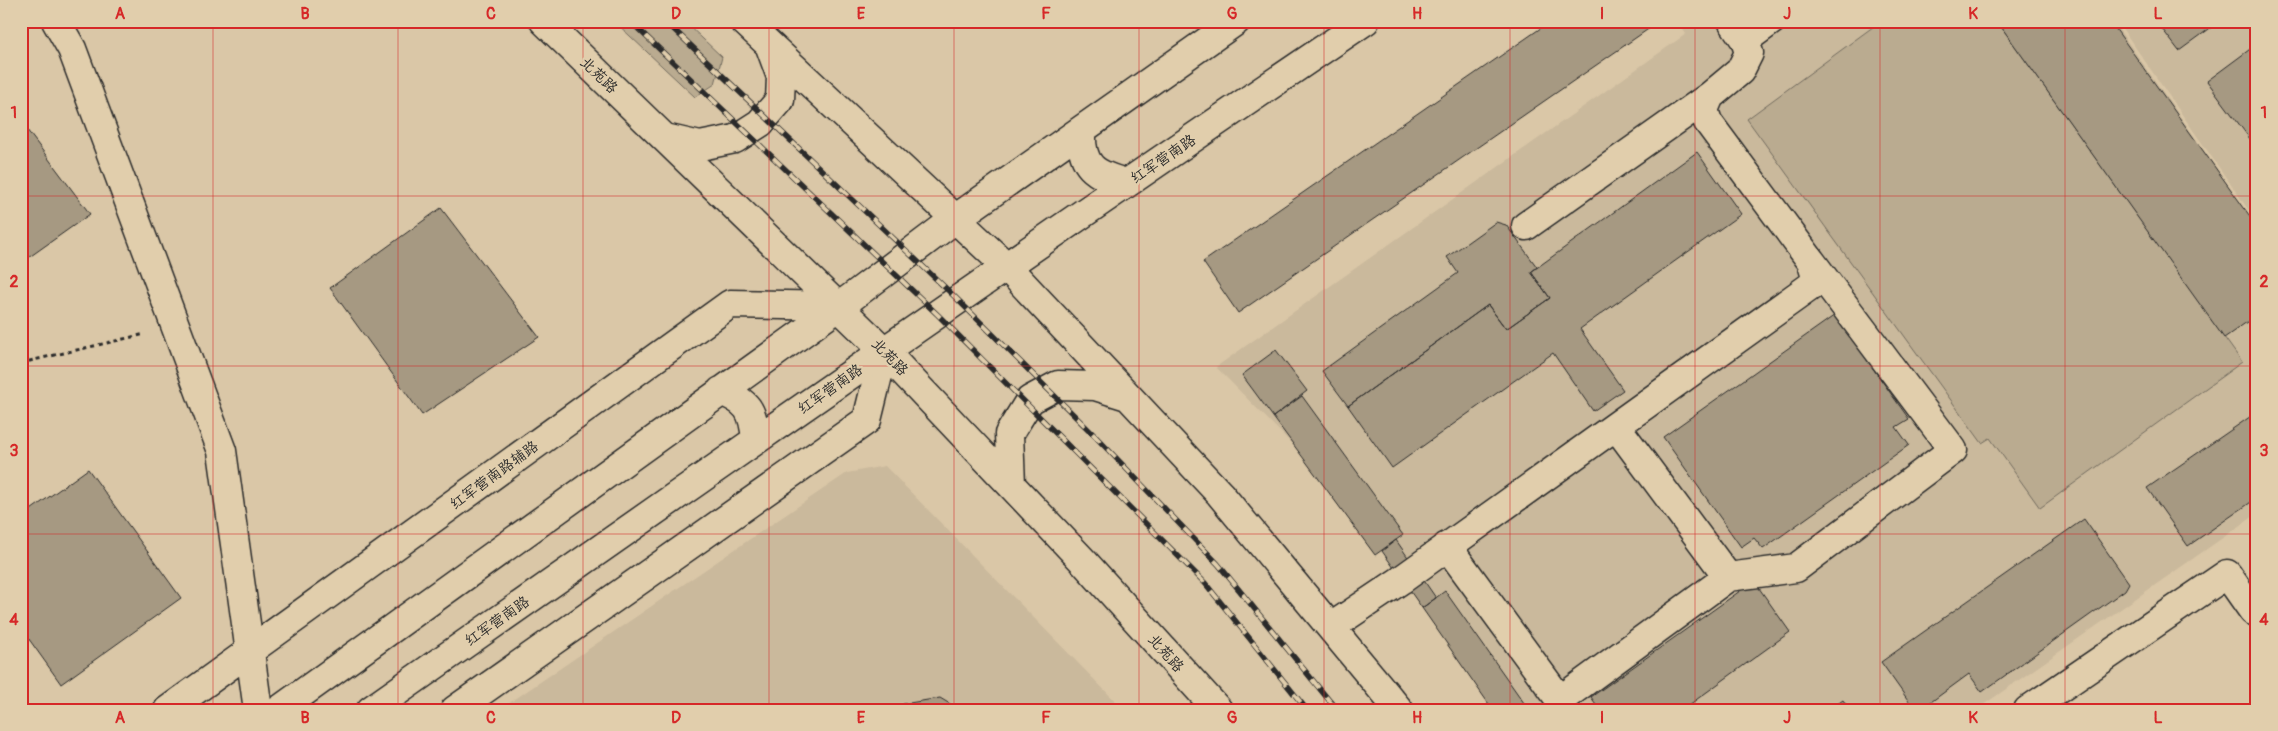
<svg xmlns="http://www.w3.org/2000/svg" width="2278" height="731" viewBox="0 0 2278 731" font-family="Pangolin,'LXGW WenKai TC',sans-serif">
	<rect width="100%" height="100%" fill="#dac7a7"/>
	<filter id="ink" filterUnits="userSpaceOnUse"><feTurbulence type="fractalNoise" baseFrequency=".02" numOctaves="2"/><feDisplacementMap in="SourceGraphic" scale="10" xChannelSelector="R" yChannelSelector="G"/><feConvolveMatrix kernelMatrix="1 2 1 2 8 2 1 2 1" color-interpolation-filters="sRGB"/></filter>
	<g filter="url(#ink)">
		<!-- built -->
		<path fill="#cab99c" d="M1677 21H2113L2257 226V514L1976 710H1493L1382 551 1375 555 1296 448 1216 367 1686 34Z
			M2117 21H2257V222Z
			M885 466 1124 710H499L847 473Z"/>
		<!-- green -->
		<path fill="#baab90" stroke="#726b5e" d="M614 21H684L722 57 715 84 695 97Z
			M1881 21H1940L1943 25 1948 21H1997L2242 362 2040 508 1990 438 1982 443 1747 119Z"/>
		<!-- building -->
		<path fill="#a69982" stroke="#2b2b2b" d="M1551 21H1660L1238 313 1203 262Z
			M1997 21H2110L2257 226V315L2224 338Z
			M2156 21H2220L2179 51Z
			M2257 44V147H2256L2207 81Z
			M21 122 90 214 21 263Z
			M1697 152 1741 214 1580 329 1623 390 1593 411 1553 353 1392 468 1348 406 1488 305 1506 329 1550 298 1531 272Z
			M441 208 539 337 422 415 330 288Z
			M1496 222 1506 225 1537 267 1531 272 1550 298 1506 329 1488 305 1348 406 1322 371 1458 273 1447 257Z
			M1835 315 1909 419 1896 427 1909 445 1763 549 1754 538 1741 547 1663 437Z
			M1276 350 1307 391 1273 417 1242 375Z
			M1302 396 1403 535 1375 555 1273 417Z
			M2257 412V498L2188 546 2147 488Z
			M88 469 181 598 61 684 21 628V517Z
			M2084 519 2129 583 2125 590 1982 692 1969 674 1920 710H1915L1881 662Z
			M1396 540 1436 598 1422 608 1382 551Z
			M1754 581 1790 632 1682 710H1600L1591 697Z
			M1445 591 1529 710H1493L1422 608Z
			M940 698 960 710H901L903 704Z
			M1843 700 1850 710H1829Z"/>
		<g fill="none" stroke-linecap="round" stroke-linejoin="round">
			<!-- minor casing -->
			<g stroke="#2b2b2b" stroke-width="31">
				<path id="minor" d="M56 21 72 49 222 451 258 710
					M1745 40 1771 21
					M1526 226 1710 96
					M1447 546 1560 700 1728 577 1616 426
					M1728 577 1796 568 1953 450 1811 261
					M1331 627 1401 580 1811 286 1816 277 1811 261 1708 122 1704 110 1710 96 1740 71 1749 53 1745 40 1732 21
					M168 710 730 304 840 306
					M455 710 867 420 884 351
					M2028 710 2227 574 2253 611"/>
			</g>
			<!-- major casing -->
			<g stroke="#2b2b2b" stroke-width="31">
				<path id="major" d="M544 21 884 351 1085 563 1218 710
					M744 21 1006 266 1220 494 1399 710
					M1082 130C1080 166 1094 175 1127 183
					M665 138 700 146 735 139 760 123 780 100 781 77 770 47
					M721 391C748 402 753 410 756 439
					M1011 485 1009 434 1030 400 1058 385 1095 386 1127 396
					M279 710 840 306 955 219 1236 21
					M371 710C701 478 1031 247 1365 21"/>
			</g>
			<!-- path -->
			<path stroke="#2b2b2b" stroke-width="3" stroke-dasharray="4 4" stroke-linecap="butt" d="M21 363 145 334"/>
			<!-- minor -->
			<use href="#minor" stroke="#e1ceac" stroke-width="28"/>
			<!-- major -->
			<use href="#major" stroke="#e1ceac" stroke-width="28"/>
			<!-- rail casing -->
			<g stroke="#2b2b2b" stroke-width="5.5">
				<path id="rail" d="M630 21 938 315 1205 583 1307 710
					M665 21 954 296 1093 434 1218 564 1337 710"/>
			</g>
			<!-- rail -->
			<use href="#rail" stroke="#e1ceac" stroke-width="4" stroke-dasharray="11" stroke-linecap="butt"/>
		</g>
	</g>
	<!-- grid -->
	<path fill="none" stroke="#d62828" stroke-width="1" stroke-opacity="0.55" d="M213 21V710M398 21V710M583 21V710M769 21V710M954 21V710M1139 21V710M1324 21V710M1510 21V710M1695 21V710M1880 21V710M2065 21V710M21 196H2257M21 366H2257M21 534H2257"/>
	<g text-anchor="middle" stroke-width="5" stroke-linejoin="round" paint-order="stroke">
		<!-- street labels -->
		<g font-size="15" fill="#2b2b2b" stroke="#e1ceac">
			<text transform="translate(599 75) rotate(44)" y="5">北苑路</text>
			<text transform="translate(1163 159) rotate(-34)" y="5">红军营南路</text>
			<text transform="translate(890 357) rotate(46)" y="5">北苑路</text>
			<text transform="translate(830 389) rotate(-35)" y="5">红军营南路</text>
			<text transform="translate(494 475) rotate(-36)" y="5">红军营南路辅路</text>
			<text transform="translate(497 621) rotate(-35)" y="5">红军营南路</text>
			<text transform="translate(1166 653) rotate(48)" y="5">北苑路</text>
		</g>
	</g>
	<!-- margin -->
	<rect width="2278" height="731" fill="none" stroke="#e1ceac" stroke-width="55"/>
	<rect x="28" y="28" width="2222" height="676" fill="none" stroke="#d62828" stroke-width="2"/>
	<g font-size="16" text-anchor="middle" font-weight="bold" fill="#d62828">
		<text x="120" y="19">A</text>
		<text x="305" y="19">B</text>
		<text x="491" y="19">C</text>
		<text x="676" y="19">D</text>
		<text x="861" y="19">E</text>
		<text x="1046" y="19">F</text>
		<text x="1232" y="19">G</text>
		<text x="1417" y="19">H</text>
		<text x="1602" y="19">I</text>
		<text x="1787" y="19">J</text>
		<text x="1973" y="19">K</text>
		<text x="2158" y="19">L</text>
		<text x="14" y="118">1</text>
		<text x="2264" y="118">1</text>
		<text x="14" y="287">2</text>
		<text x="2264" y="287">2</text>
		<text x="14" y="456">3</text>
		<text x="2264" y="456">3</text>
		<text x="14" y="625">4</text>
		<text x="2264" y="625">4</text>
		<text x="120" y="723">A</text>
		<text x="305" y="723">B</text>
		<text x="491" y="723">C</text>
		<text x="676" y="723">D</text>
		<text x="861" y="723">E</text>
		<text x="1046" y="723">F</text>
		<text x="1232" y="723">G</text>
		<text x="1417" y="723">H</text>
		<text x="1602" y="723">I</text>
		<text x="1787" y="723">J</text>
		<text x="1973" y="723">K</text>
		<text x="2158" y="723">L</text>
	</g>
</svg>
